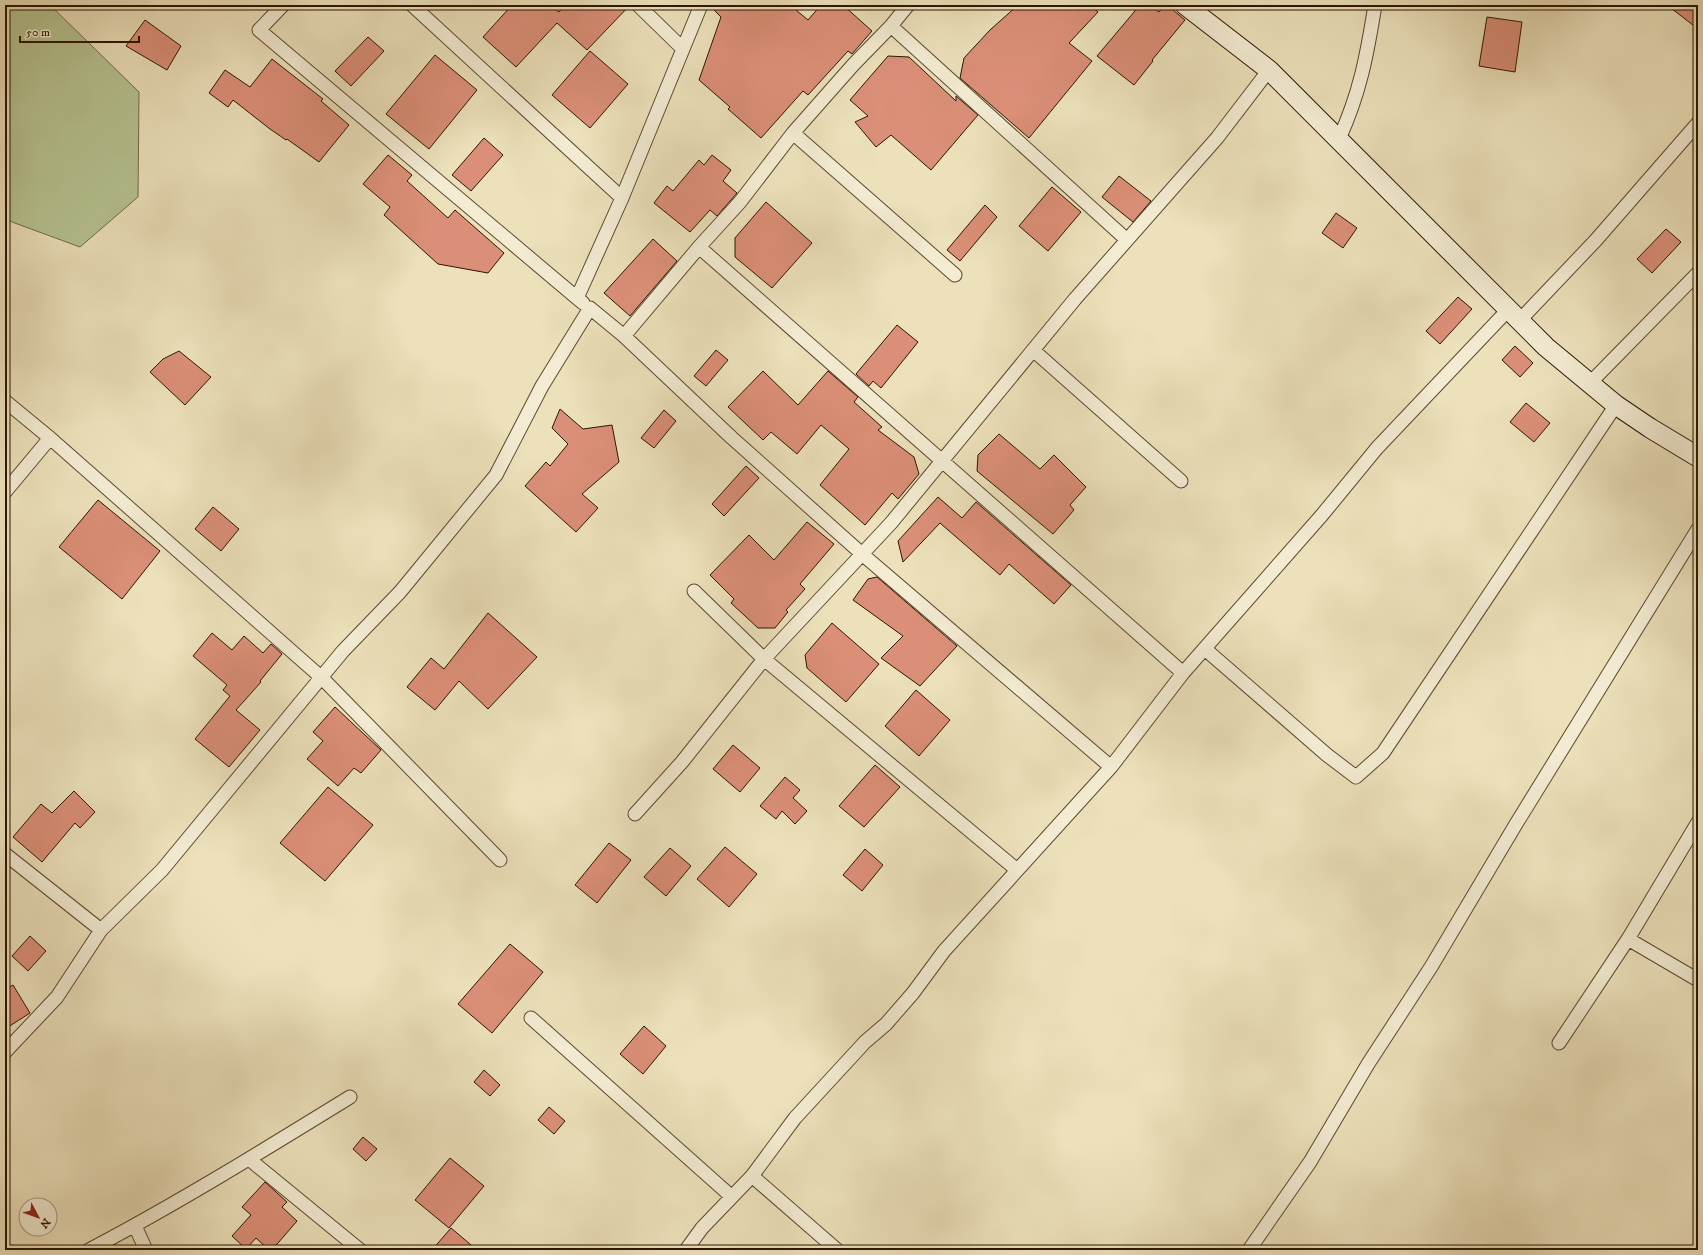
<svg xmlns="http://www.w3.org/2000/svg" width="1703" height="1255" viewBox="0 0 1703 1255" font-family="'IM FELL DW Pica',serif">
	<rect width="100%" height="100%" fill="#ece1bb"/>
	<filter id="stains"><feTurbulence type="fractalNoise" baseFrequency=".005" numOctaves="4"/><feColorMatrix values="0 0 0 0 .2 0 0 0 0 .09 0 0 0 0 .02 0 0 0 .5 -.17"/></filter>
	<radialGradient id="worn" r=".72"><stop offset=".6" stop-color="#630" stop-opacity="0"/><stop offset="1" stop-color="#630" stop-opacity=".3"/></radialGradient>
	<!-- green -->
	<path fill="#b6c391" stroke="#716c48" d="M5 5H50L139 92 138 197 80 247 12 222 5 217Z"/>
	<!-- building -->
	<path fill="#db8f78" stroke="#2c1500" d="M512 5H551L559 12 565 5H630L587 50 557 23 516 67 483 37Z
		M709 5H790L808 20 821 5H843L872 31 852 54 848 51 808 95 803 91 761 138 728 109 730 107 699 80 721 17Z
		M1018 5H1090L1098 12 1069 43 1092 61 1029 138 960 78 964 58 990 30Z
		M1140 5H1151L1159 12 1165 5H1167L1185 20 1152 60 1153 61 1134 85 1097 56Z
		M1667 5H1698V29Z
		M1487 17 1522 22 1515 72 1479 66Z
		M145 20 181 46 167 70 126 46Z
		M368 37 384 51 351 86 335 71Z
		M590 51 628 84 590 128 552 95Z
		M435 55 477 90 429 149 386 114Z
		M888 56 909 57 956 101V96L978 115 931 170 891 135 876 147 855 122 868 116 850 100Z
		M272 59 323 99 321 101 349 125 319 162 287 139 286 140 270 129 233 100 228 107 209 93 225 70 250 87Z
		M484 138 503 155 471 191 452 175Z
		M388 155 412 175 407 181 448 218 455 210 504 253 488 273 438 264 384 215 390 207 363 184Z
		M712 155 731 170 723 181 737 193 717 216 710 210 690 232 654 203 667 186 673 191 699 160 704 165Z
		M1119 176 1151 201 1133 222 1102 197Z
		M1052 187 1081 212 1048 251 1019 226Z
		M766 202 812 243 772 288 735 257V238Z
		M985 205 997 217 960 261 947 250Z
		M1336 213 1357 228 1343 248 1322 233Z
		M1666 229 1681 242 1652 273 1637 259Z
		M653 239 677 261 630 316 604 293Z
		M1458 297 1472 309 1440 344 1426 331Z
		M897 325 918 342 881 388 873 381 869 386 856 374Z
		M1515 346 1533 363 1520 377 1502 360Z
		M716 350 728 360 706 386 694 376Z
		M179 351 211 377 185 405 150 372 163 359Z
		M763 371 798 405 828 371 858 397 854 402 882 427 878 430 914 457 919 474 898 499 892 493 865 525 820 485 849 449 821 425 797 454 771 432 763 440 728 407Z
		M1526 403 1550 423 1534 442 1510 422Z
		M560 409 583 429 612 425 619 462 582 494 598 508 576 532 525 486 546 462 550 466 568 444 552 428Z
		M664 410 676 421 654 448 641 438Z
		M999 434 1040 469 1054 455 1086 487 1070 505 1074 510 1053 534 977 471 978 455Z
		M746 466 759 478 724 516 712 504Z
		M938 497 962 518 976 502 1071 585 1054 604 1009 564 1000 575 940 523 903 562 898 541Z
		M98 500 160 551 122 599 59 547Z
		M213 507 239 529 221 551 195 529Z
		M807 522 834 544 800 584 805 589 786 610 788 612 775 628H758L731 603 734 599 710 575 749 535 774 560Z
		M877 577 957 646 920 686 881 658 903 636 853 600 868 579Z
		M488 613 537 657 488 709 459 681 435 710 407 687 431 658 444 669Z
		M832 623 879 664 846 702 807 668 805 655Z
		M212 633 232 650 244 636 263 653 271 644 282 654 260 681 261 682 236 710 260 730 229 767 195 739 230 696 223 690 227 685 193 656Z
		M916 690 950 720 919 756 885 726Z
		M335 707 381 750 361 773 354 768 338 786 307 759 323 741 313 732Z
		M733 745 760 768 740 792 713 769Z
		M875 765 900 787 864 827 839 806Z
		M785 777 800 790 793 798 807 811 795 824 782 811 776 819 760 806Z
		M328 787 373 825 325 881 280 843Z
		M74 791 95 812 80 828 75 823 42 862 13 837 41 804 52 813Z
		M609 843 631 860 597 903 575 885Z
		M725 847 757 874 729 907 697 879Z
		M670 848 691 866 666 896 644 877Z
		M865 849 883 865 862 891 843 875Z
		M30 936 46 951 28 971 12 956Z
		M510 944 543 972 492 1033 458 1004Z
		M13 985 30 1013 5 1029V990Z
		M644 1026 666 1046 643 1074 620 1054Z
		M484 1070 500 1085 490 1096 474 1082Z
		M549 1107 565 1121 554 1134 538 1120Z
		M363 1137 377 1149 366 1161 353 1149Z
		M450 1158 484 1186 449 1228 415 1200Z
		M265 1182 287 1202 282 1207 297 1221 272 1250H269L256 1238 246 1249 232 1236 251 1215 242 1207Z
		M451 1228 477 1250H432Z"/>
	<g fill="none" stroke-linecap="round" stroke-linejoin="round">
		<!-- street casing -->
		<g stroke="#5c482f" stroke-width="15">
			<path id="street" d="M283 5 259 30 577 298
				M412 5 622 198
				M638 5 682 48
				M891 26 1127 240
				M793 133 955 275
				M1339 139C1360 93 1367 55 1375 5
				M699 247 1183 673
				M583 303 577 298 622 198 701 5
				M1519 321 1596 240 1698 123
				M624 336 732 438 862 554 1111 767
				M1033 350 1181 481
				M1590 383 1698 273
				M5 401 50 438 322 678 500 860
				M5 492 50 438
				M694 591 764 659 1017 870
				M1205 649 1327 755 1356 777 1383 753 1616 405
				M635 814 682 762 764 659 891 523 1075 299 1217 138 1269 70
				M5 854 101 930
				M1628 939 1698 980
				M531 1018 732 1197
				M1559 1043 1628 939 1698 822
				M5 1052 57 997 101 930 162 870 343 651 400 592 496 475 542 386 590 308 624 336 699 247 740 202 793 133 853 65 891 26 908 5
				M249 1159 360 1250
				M752 1176 837 1250
				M135 1226 146 1250
				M89 1250C178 1203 264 1150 350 1097
				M686 1250 702 1228 752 1176 795 1118 865 1042 886 1024 913 993 944 951 1111 767 1183 673 1322 515 1377 448 1507 311
				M1249 1250 1310 1162 1368 1064 1431 967 1516 824 1698 529"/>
		</g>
		<!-- secondary casing -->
		<g stroke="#2c1500" stroke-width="21">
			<path id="secondary" d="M1185 5 1269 70 1546 347 1616 405 1650 428 1698 457"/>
		</g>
		<!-- street -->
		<use href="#street" stroke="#f3ecd3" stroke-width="13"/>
		<!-- secondary -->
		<use href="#secondary" stroke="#f3ecd3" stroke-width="19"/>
	</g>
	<!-- margin -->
	<rect width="1703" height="1255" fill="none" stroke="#ece1bb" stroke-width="20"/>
	<rect x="6" y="6" width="1691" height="1243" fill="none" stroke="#2c1500" stroke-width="2"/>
	<rect x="10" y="10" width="1683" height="1235" fill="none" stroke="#2c1500"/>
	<!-- north arrow -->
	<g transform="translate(38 1217) rotate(131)"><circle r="19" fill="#f3ecd3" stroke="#a3967f"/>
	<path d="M0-3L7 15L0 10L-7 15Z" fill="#8f2418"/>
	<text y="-6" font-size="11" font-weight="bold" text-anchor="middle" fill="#2c1500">N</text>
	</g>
	<!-- scale -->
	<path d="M20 36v6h119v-6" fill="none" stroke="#2c1500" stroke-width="2"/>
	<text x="26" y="36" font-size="12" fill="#2c1500" stroke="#f3ecd3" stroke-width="3" paint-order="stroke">50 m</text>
	<rect width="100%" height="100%" filter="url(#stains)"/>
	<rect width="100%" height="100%" fill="url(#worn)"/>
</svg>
